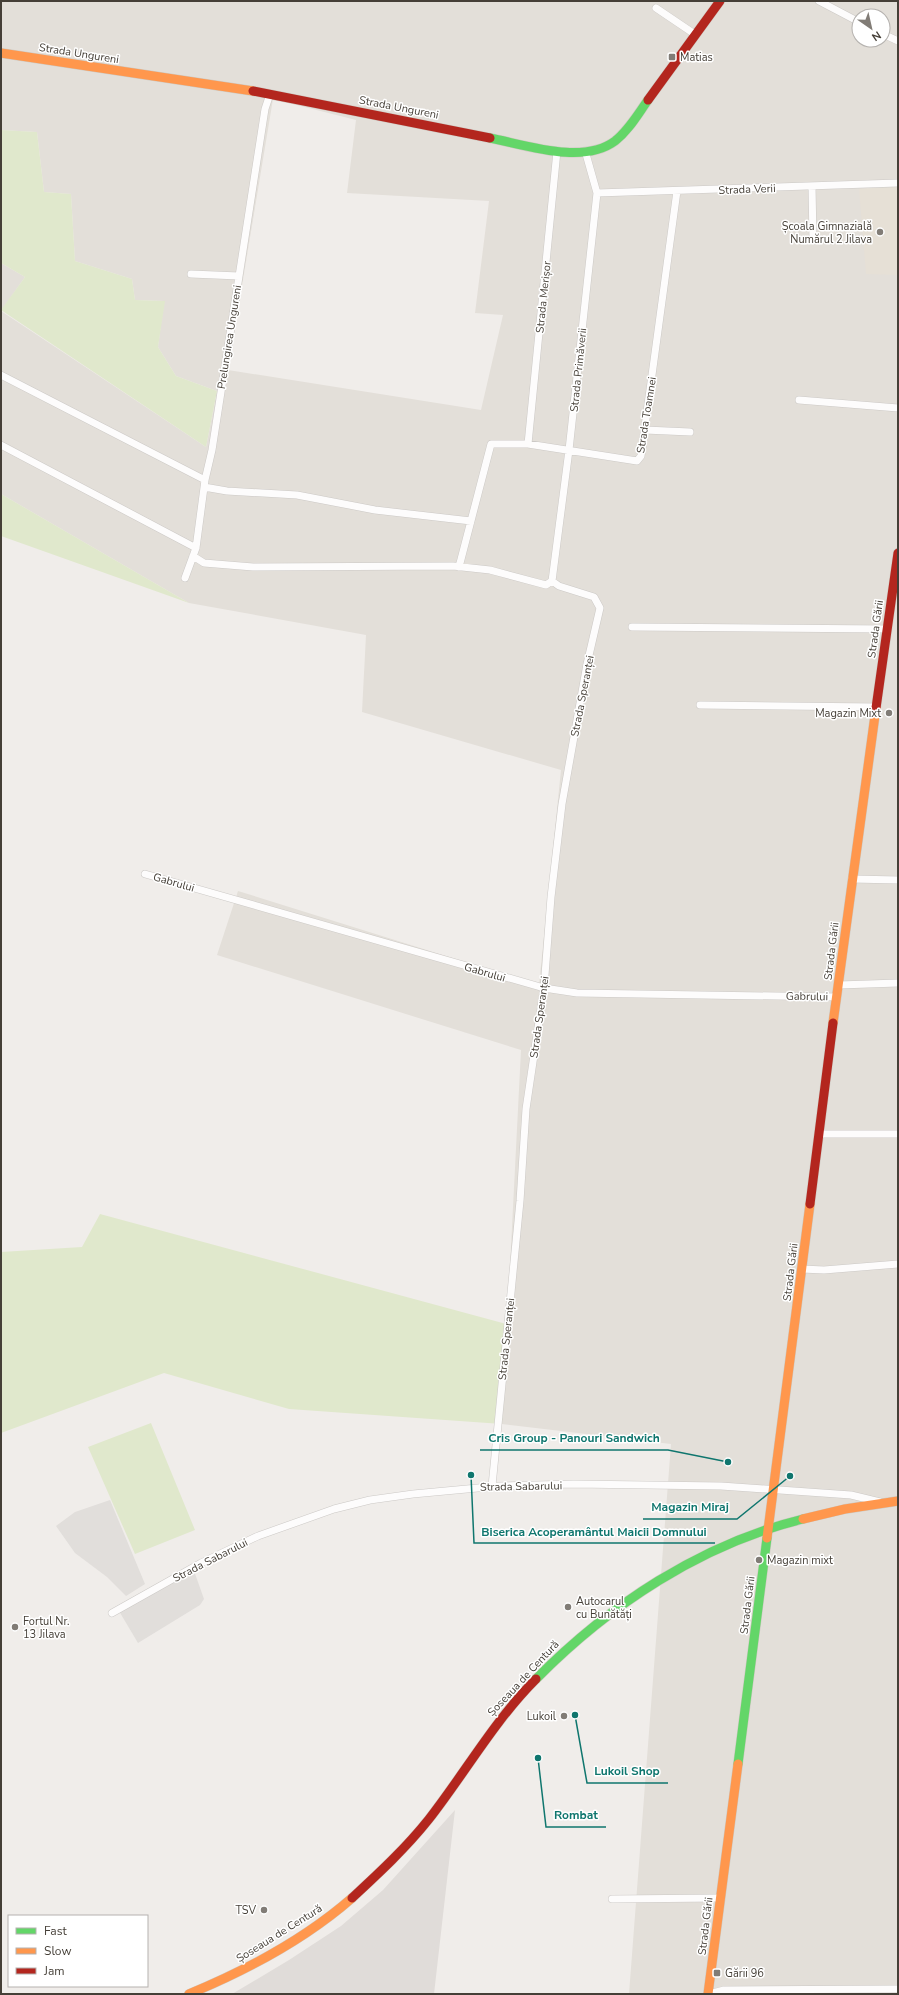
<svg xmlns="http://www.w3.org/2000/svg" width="899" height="1995" viewBox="0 0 899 1995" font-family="'Nunito Sans',sans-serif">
	<rect width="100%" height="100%" fill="#f0edea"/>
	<!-- residential -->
	<path fill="#e3dfd9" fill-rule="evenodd" d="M1 1H898V1994H629L671 1444 502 1424 521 1050 217 955 238 891 539 985 561 770 362 712 366 635 189 603 1 494V263L25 277 1 311 206 447 217 391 176 376 158 347 164 301 135 300 132 279 75 261 71 194 44 192 37 132 1 130ZM859 16H883V40H859ZM273 99 356 120 347 193 489 201 475 313 503 315 481 410 228 370Z"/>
	<!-- industrial -->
	<path fill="#e0dcd9" d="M455 1810 434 1994H232L289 1960 341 1926 383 1890Z"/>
	<!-- education -->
	<path fill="#e6e0d6" d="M898 187V275L866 274 859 189Z"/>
	<!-- green -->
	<path fill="#e0e8cc" d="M1 130 37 132 44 192 71 194 75 261 132 279 135 300 165 301 158 347 176 376 217 391 206 447 1 310 25 277 1 263Z
		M1 494 189 603 1 536Z
		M100 1214 510 1325 502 1424 289 1409 164 1373 1 1433V1252L82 1247Z
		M151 1423 195 1530 135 1554 88 1447Z"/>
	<!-- parking -->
	<path fill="#e1dedb" d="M110 1500 145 1584 126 1596 107 1577 75 1553 56 1526 75 1512Z
		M193 1568 204 1599 200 1605 138 1643 119 1611Z"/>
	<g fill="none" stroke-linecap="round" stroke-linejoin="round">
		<!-- street casing -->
		<g stroke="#ccc9c6" stroke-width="8">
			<path id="street" d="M819 1 859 22
				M656 8 696 35
				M883 34 898 41
				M812 186 813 240
				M597 193 898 183
				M191 274 239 276
				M1 375 205 480
				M799 400 898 408
				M645 430 690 432
				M528 444 557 151
				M1 445 196 548
				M204 487 227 491 297 495 375 510 471 521
				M193 556 204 563 253 567 453 566 490 570 546 585 552 581 569 450 597 193 586 154
				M459 567 491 444H528L637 461 641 456 677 191
				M185 578 196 548 205 480 212 450 265 109 270 94
				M632 627 887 629
				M700 705 876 707
				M145 874 544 988 577 993 837 997
				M852 879 898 880
				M839 985 898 983
				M819 1134H898
				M802 1269 824 1270 898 1264
				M492 1486 520 1201 526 1109 544 988 551 897 562 804 587 664 600 608 594 597 559 586 552 581
				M112 1613 201 1563 258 1536 334 1509 370 1500 413 1494 499 1486 574 1484 721 1486 851 1495 880 1502
				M612 1899 721 1898
				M709 1994 724 1990 898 1989"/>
		</g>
		<!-- fast casing -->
		<g stroke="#cec9c2" stroke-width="10">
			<path id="fast" d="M490 138C526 145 583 165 615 141 629 130 638 114 648 100
				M536 1679C609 1605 701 1544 803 1519
				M738 1764 767 1538"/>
		</g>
		<!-- slow casing -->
		<g stroke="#cec9c2" stroke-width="10">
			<path id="slow" d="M1 53 253 91
				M833 1023 876 708
				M803 1519 845 1509 898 1501
				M767 1538 810 1204
				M189 1994C247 1970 304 1940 352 1898
				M708 1994 738 1764"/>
		</g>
		<!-- jam casing -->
		<g stroke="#cec9c2" stroke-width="10">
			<path id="jam" d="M253 91 490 138
				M648 100 720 1
				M876 708 898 553
				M810 1204 833 1023
				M352 1898C379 1873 406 1848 429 1819 465 1773 494 1721 536 1679"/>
		</g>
		<!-- street -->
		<use href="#street" stroke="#fdfcfc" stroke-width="7"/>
		<!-- fast -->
		<use href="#fast" stroke="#63d668" stroke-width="9"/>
		<!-- slow -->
		<use href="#slow" stroke="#ff974d" stroke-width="9"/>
		<!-- jam -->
		<use href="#jam" stroke="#b3261e" stroke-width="9"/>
	</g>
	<!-- markers -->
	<g fill="#817c76" stroke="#fff" stroke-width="1.5">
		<rect x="668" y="53" width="8" height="8" rx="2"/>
		<circle cx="880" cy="232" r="4"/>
		<circle cx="889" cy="713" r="4"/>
		<circle cx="759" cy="1560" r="4"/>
		<circle cx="568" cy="1607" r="4"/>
		<circle cx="15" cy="1627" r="4"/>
		<circle cx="564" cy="1716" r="4"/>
		<circle cx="264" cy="1910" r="4"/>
		<rect x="713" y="1969" width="8" height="8" rx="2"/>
	</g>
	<g text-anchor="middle" stroke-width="3" stroke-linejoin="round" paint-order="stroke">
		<!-- street labels -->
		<g font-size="11" fill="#453f37" stroke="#fff">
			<text transform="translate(79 53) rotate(9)" y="4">Strada Ungureni</text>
			<text transform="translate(399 107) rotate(11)" y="4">Strada Ungureni</text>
			<text transform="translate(747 189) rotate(-2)" y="4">Strada Verii</text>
			<text transform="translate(543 297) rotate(-84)" y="4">Strada Merișor</text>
			<text transform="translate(229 337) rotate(-81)" y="4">Prelungirea Ungureni</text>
			<text transform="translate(578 370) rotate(-84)" y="4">Strada Primăverii</text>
			<text transform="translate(646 415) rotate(-81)" y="4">Strada Toamnei</text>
			<text transform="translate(875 629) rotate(-82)" y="4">Strada Gării</text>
			<text transform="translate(582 696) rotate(-79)" y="4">Strada Speranței</text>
			<text transform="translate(174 882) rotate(16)" y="4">Gabrului</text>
			<text transform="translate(831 951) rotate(-83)" y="4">Strada Gării</text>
			<text transform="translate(485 972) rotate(16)" y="4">Gabrului</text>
			<text transform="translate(807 996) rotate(1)" y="4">Gabrului</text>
			<text transform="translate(539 1017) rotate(-82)" y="4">Strada Speranței</text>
			<text transform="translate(790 1272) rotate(-83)" y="4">Strada Gării</text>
			<text transform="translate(506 1339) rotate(-84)" y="4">Strada Speranței</text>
			<text transform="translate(521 1486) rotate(-1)" y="4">Strada Sabarului</text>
			<text transform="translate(210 1560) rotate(-27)" y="4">Strada Sabarului</text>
			<text transform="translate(747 1605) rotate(-83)" y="4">Strada Gării</text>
			<text transform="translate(523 1678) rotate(-47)" y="4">Șoseaua de Centură</text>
			<text transform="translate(705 1926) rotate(-83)" y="4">Strada Gării</text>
			<text transform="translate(279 1933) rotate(-32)" y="4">Șoseaua de Centură</text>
		</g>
		<!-- poi labels -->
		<g font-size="11" fill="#453f37" stroke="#fff" text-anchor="start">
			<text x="680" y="61">Matias</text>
			<text x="872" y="230" text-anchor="end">Școala Gimnazială<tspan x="872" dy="13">Numărul 2 Jilava</tspan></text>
			<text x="881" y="717" text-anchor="end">Magazin Mixt</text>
			<text x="767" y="1564">Magazin mixt</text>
			<text x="576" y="1605">Autocarul<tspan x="576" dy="13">cu Bunătăți</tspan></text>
			<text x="23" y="1625">Fortul Nr.<tspan x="23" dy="13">13 Jilava</tspan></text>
			<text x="556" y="1720" text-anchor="end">Lukoil</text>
			<text x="256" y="1914" text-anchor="end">TSV</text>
			<text x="725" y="1977">Gării 96</text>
		</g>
	</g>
	<!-- callouts -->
	<path fill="none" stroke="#0f766e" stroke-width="1.5" d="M728 1462L668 1450H480M790 1476L737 1519H643M471 1475L474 1543H715M575 1715L587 1783H668M538 1758L546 1827H606"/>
	<g fill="#0f766e" stroke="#fff" stroke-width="1.5">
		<circle cx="728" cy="1462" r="4"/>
		<circle cx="790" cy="1476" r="4"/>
		<circle cx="471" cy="1475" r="4"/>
		<circle cx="575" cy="1715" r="4"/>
		<circle cx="538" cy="1758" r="4"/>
	</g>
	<g font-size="12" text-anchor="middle" font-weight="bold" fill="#0f766e" stroke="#fff" stroke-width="3" stroke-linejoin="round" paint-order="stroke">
		<text x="574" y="1442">Cris Group - Panouri Sandwich</text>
		<text x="690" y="1511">Magazin Miraj</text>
		<text x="594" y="1536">Biserica Acoperamântul Maicii Domnului</text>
		<text x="627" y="1775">Lukoil Shop</text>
		<text x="576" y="1819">Rombat</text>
	</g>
	<!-- border -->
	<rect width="899" height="1995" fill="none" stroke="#453f37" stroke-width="4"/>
	<!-- legend -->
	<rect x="8" y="1915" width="140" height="72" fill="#ffffff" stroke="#b5b2af"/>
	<rect x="16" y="1928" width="20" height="6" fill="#63d668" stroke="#b5b2af"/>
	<text x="44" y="1935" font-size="12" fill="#453f37">Fast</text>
	<rect x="16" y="1948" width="20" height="6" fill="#ff974d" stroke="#b5b2af"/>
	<text x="44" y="1955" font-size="12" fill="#453f37">Slow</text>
	<rect x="16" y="1968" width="20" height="6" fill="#b3261e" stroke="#b5b2af"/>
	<text x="44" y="1975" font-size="12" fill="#453f37">Jam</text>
	<!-- north arrow -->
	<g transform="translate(871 28) rotate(146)"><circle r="19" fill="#ffffff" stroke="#b5b2af"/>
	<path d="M0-3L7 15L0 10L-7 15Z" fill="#817c76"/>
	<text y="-6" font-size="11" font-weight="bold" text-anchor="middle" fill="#453f37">N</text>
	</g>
</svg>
